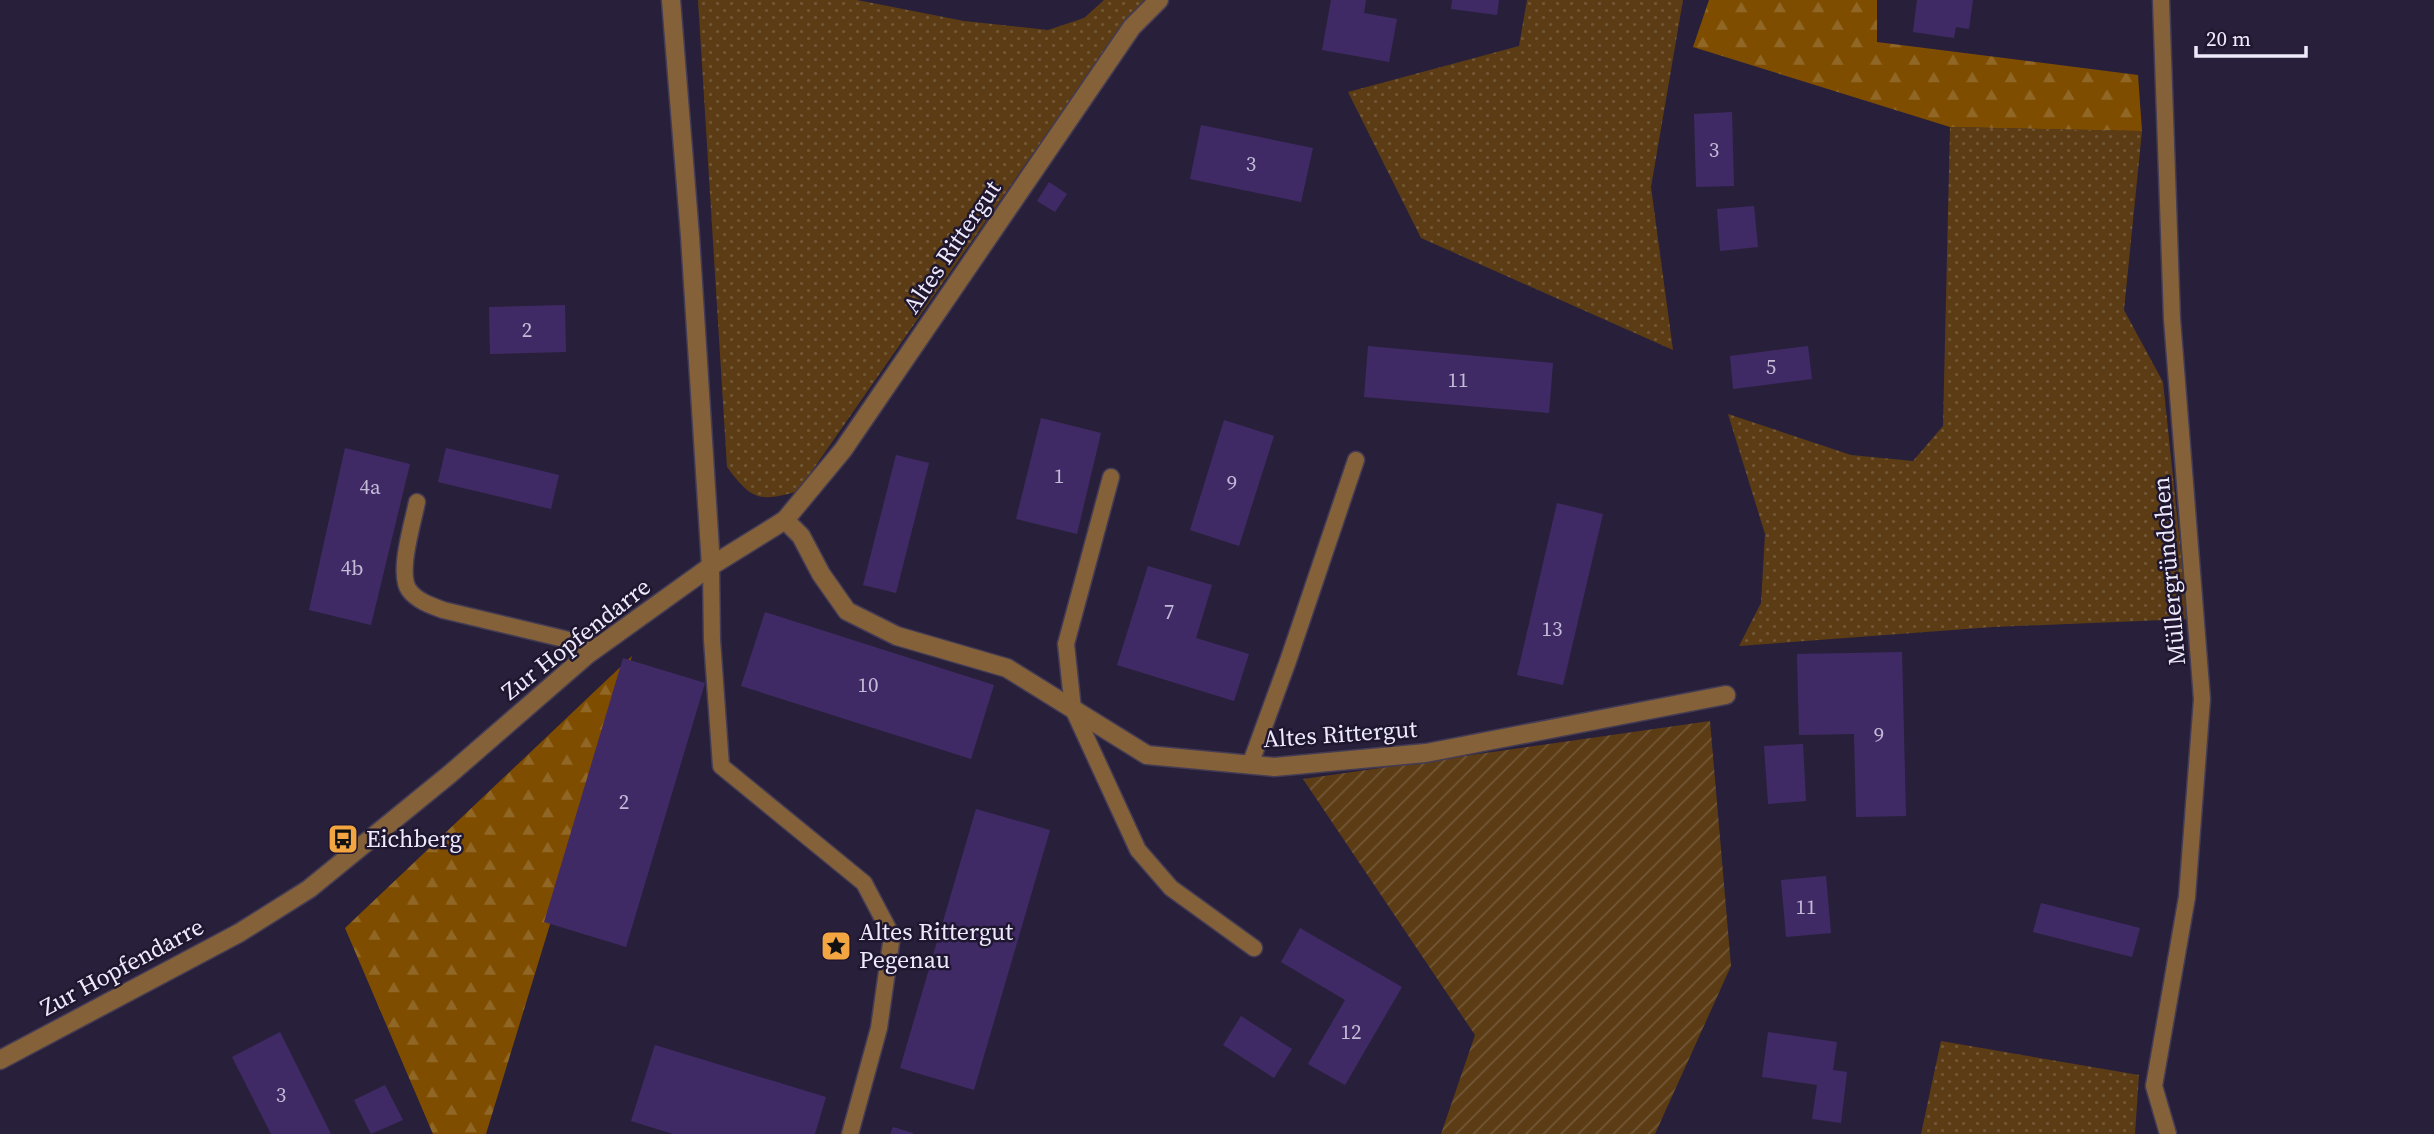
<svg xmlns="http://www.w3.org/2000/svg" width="2434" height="1134" viewBox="0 0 2434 1134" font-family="'Source Serif 4',serif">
	<defs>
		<pattern id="grass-dots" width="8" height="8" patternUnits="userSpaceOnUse" patternTransform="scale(1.75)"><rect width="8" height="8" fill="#5b3c14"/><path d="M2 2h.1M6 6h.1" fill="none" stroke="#735837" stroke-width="1.8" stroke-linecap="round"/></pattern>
		<pattern id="forest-firs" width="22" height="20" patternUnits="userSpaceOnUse" patternTransform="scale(1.75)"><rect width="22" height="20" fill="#7e4d00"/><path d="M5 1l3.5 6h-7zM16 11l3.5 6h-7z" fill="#916726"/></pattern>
		<pattern id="garden-furrows" width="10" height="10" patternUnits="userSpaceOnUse" patternTransform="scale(1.75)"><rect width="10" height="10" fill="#5b3c14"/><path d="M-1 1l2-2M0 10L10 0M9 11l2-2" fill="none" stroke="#735837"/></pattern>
	</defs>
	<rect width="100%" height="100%" fill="#28203a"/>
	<!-- grass -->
	<path fill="url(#grass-dots)" d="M698 0H857L964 21 1048 30 1084 18 1104 0H1144L1098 60 798 491C759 503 751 499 727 467Z
		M1527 0H1683L1651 187 1673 350 1421 238 1348 92 1519 46Z
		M1950 127 2142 131 2124 310 2163 382 2188 619 1993 627 1739 646 1761 603 1765 534 1728 414 1851 455 1913 461 1943 426Z
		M1941 1041 2139 1075 2135 1134H1921Z"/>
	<!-- forest -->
	<path fill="url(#forest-firs)" d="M1709 0H1877V42L2138 75 2142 131 1950 127 1693 47Z
		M632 656 486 1134H433L345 928Z"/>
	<!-- garden -->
	<path fill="url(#garden-furrows)" d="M1710 721 1731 966 1655 1134H1441L1475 1035 1303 779Z"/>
	<!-- building -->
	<path fill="#402a66" d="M1331 0H1366L1364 13 1397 19 1389 62 1322 50Z
		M1452 0H1499L1497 15 1451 9Z
		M1917 0H1973L1969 29 1956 27 1954 38 1913 32Z
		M1732 112 1734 186 1696 187 1694 114Z
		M1201 125 1313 148 1301 202 1190 179Z
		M1049 182 1067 194 1055 212 1037 201Z
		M1754 206 1758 247 1720 251 1717 209Z
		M565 305 566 352 490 354 489 307Z
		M1368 346 1553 363 1549 413 1364 397Z
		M1808 346 1812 379 1733 389 1730 356Z
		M1041 418 1101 433 1077 534 1016 519Z
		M1224 420 1274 436 1239 546 1190 530Z
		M345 448 410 464 371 625 309 610Z
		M446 448 559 475 551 509 438 482Z
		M896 455 929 463 896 593 863 585Z
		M1557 503 1603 514 1563 685 1517 675Z
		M1148 566 1212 585 1196 638 1249 654 1234 701 1117 665Z
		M765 612 994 685 971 759 741 686Z
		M1902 652 1906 816 1856 817 1854 734 1799 735 1797 654Z
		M623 658 705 683 626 947 544 922Z
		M1803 744 1806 801 1768 804 1764 746Z
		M976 809 1050 830 974 1090 900 1068Z
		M1826 876 1831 933 1786 937 1781 880Z
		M2041 903 2140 928 2132 957 2033 932Z
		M1300 928 1402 987 1345 1085 1308 1064 1345 1000 1281 962Z
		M1241 1016 1292 1049 1274 1078 1223 1045Z
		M280 1032 331 1134H271L232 1057Z
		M1768 1032 1837 1042 1833 1070 1847 1072 1841 1123 1812 1119 1817 1085 1762 1077Z
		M655 1045 826 1097 815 1134H673L631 1121Z
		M385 1085 403 1120 371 1134 354 1100Z
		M893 1127 913 1133V1134H890Z"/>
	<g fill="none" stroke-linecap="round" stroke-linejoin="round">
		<!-- service casing -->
		<g stroke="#443c55" stroke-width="19">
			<path id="service" d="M2161 0 2172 319 2202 699 2187 897 2154 1086 2168 1134
				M1111 477 1066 644 1073 709 1138 850 1171 888 1254 948
				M417 502C413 523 397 573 409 590 417 601 432 606 443 610L598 647
				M711 566 712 640 721 766 864 883 892 936 879 1028 850 1134
				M1250 765 1288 661 1356 460"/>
		</g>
		<!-- minor casing -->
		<g stroke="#443c55" stroke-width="21">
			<path id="minor" d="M671 0 690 236 711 566
				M785 520 801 536 821 574 847 611 897 636 1007 668 1147 755 1274 767 1426 753 1726 695
				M0 1060 239 933 309 889 450 774 587 655 711 566 785 520 843 450 1132 27 1159 0"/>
		</g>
		<!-- service -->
		<use href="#service" stroke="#846138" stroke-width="16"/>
		<!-- minor -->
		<use href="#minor" stroke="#846138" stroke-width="18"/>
	</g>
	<!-- icons -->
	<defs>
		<g id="bus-square" transform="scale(1.575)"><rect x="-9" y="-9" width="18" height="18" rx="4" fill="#f2a541" stroke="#1f1730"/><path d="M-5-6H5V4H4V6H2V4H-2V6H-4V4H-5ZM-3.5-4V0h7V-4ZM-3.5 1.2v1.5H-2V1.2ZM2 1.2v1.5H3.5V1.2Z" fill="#111"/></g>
		<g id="sight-square" transform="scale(1.575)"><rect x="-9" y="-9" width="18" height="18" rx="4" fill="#f2a541" stroke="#1f1730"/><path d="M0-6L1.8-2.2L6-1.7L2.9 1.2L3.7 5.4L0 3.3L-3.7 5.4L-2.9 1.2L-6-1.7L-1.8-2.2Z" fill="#111"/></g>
	</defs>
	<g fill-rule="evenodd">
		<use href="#bus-square" x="343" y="839"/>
		<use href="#sight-square" x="836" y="946"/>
	</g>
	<g text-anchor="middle" stroke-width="5" stroke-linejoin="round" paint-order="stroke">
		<!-- number labels -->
		<g font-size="21" fill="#c2bad6">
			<text x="1714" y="157">3</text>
			<text x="1251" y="171">3</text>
			<text x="527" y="337">2</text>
			<text x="1771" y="374">5</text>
			<text x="1458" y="387">11</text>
			<text x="1059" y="483">1</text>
			<text x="1232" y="490">9</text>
			<text x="370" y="494">4a</text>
			<text x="352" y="575">4b</text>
			<text x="1169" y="619">7</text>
			<text x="1552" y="636">13</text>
			<text x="868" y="692">10</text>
			<text x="1879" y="742">9</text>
			<text x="624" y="809">2</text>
			<text x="1806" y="914">11</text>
			<text x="1351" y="1039">12</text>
			<text x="281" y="1102">3</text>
		</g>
		<!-- street labels -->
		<g font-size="24" fill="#eeeafc" stroke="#1f1730">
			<text transform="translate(952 247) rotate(-56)" y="8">Altes Rittergut</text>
			<text transform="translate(2169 571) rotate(-95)" y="8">Müllergründchen</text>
			<text transform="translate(576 639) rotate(-38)" y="8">Zur Hopfendarre</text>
			<text transform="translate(1340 734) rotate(-4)" y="8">Altes Rittergut</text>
			<text transform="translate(122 967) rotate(-28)" y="8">Zur Hopfendarre</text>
		</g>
		<!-- poi labels -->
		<g font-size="24" fill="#eeeafc" stroke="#1f1730" text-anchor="start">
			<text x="366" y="847">Eichberg</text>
			<text x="859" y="940">Altes Rittergut<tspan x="859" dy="28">Pegenau</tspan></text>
		</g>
	</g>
	<!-- scale -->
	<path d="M2196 46v10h110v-10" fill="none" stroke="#eeeafc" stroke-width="3.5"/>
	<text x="2206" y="46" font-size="21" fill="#eeeafc" stroke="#1f1730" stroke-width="5" paint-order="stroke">20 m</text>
</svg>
